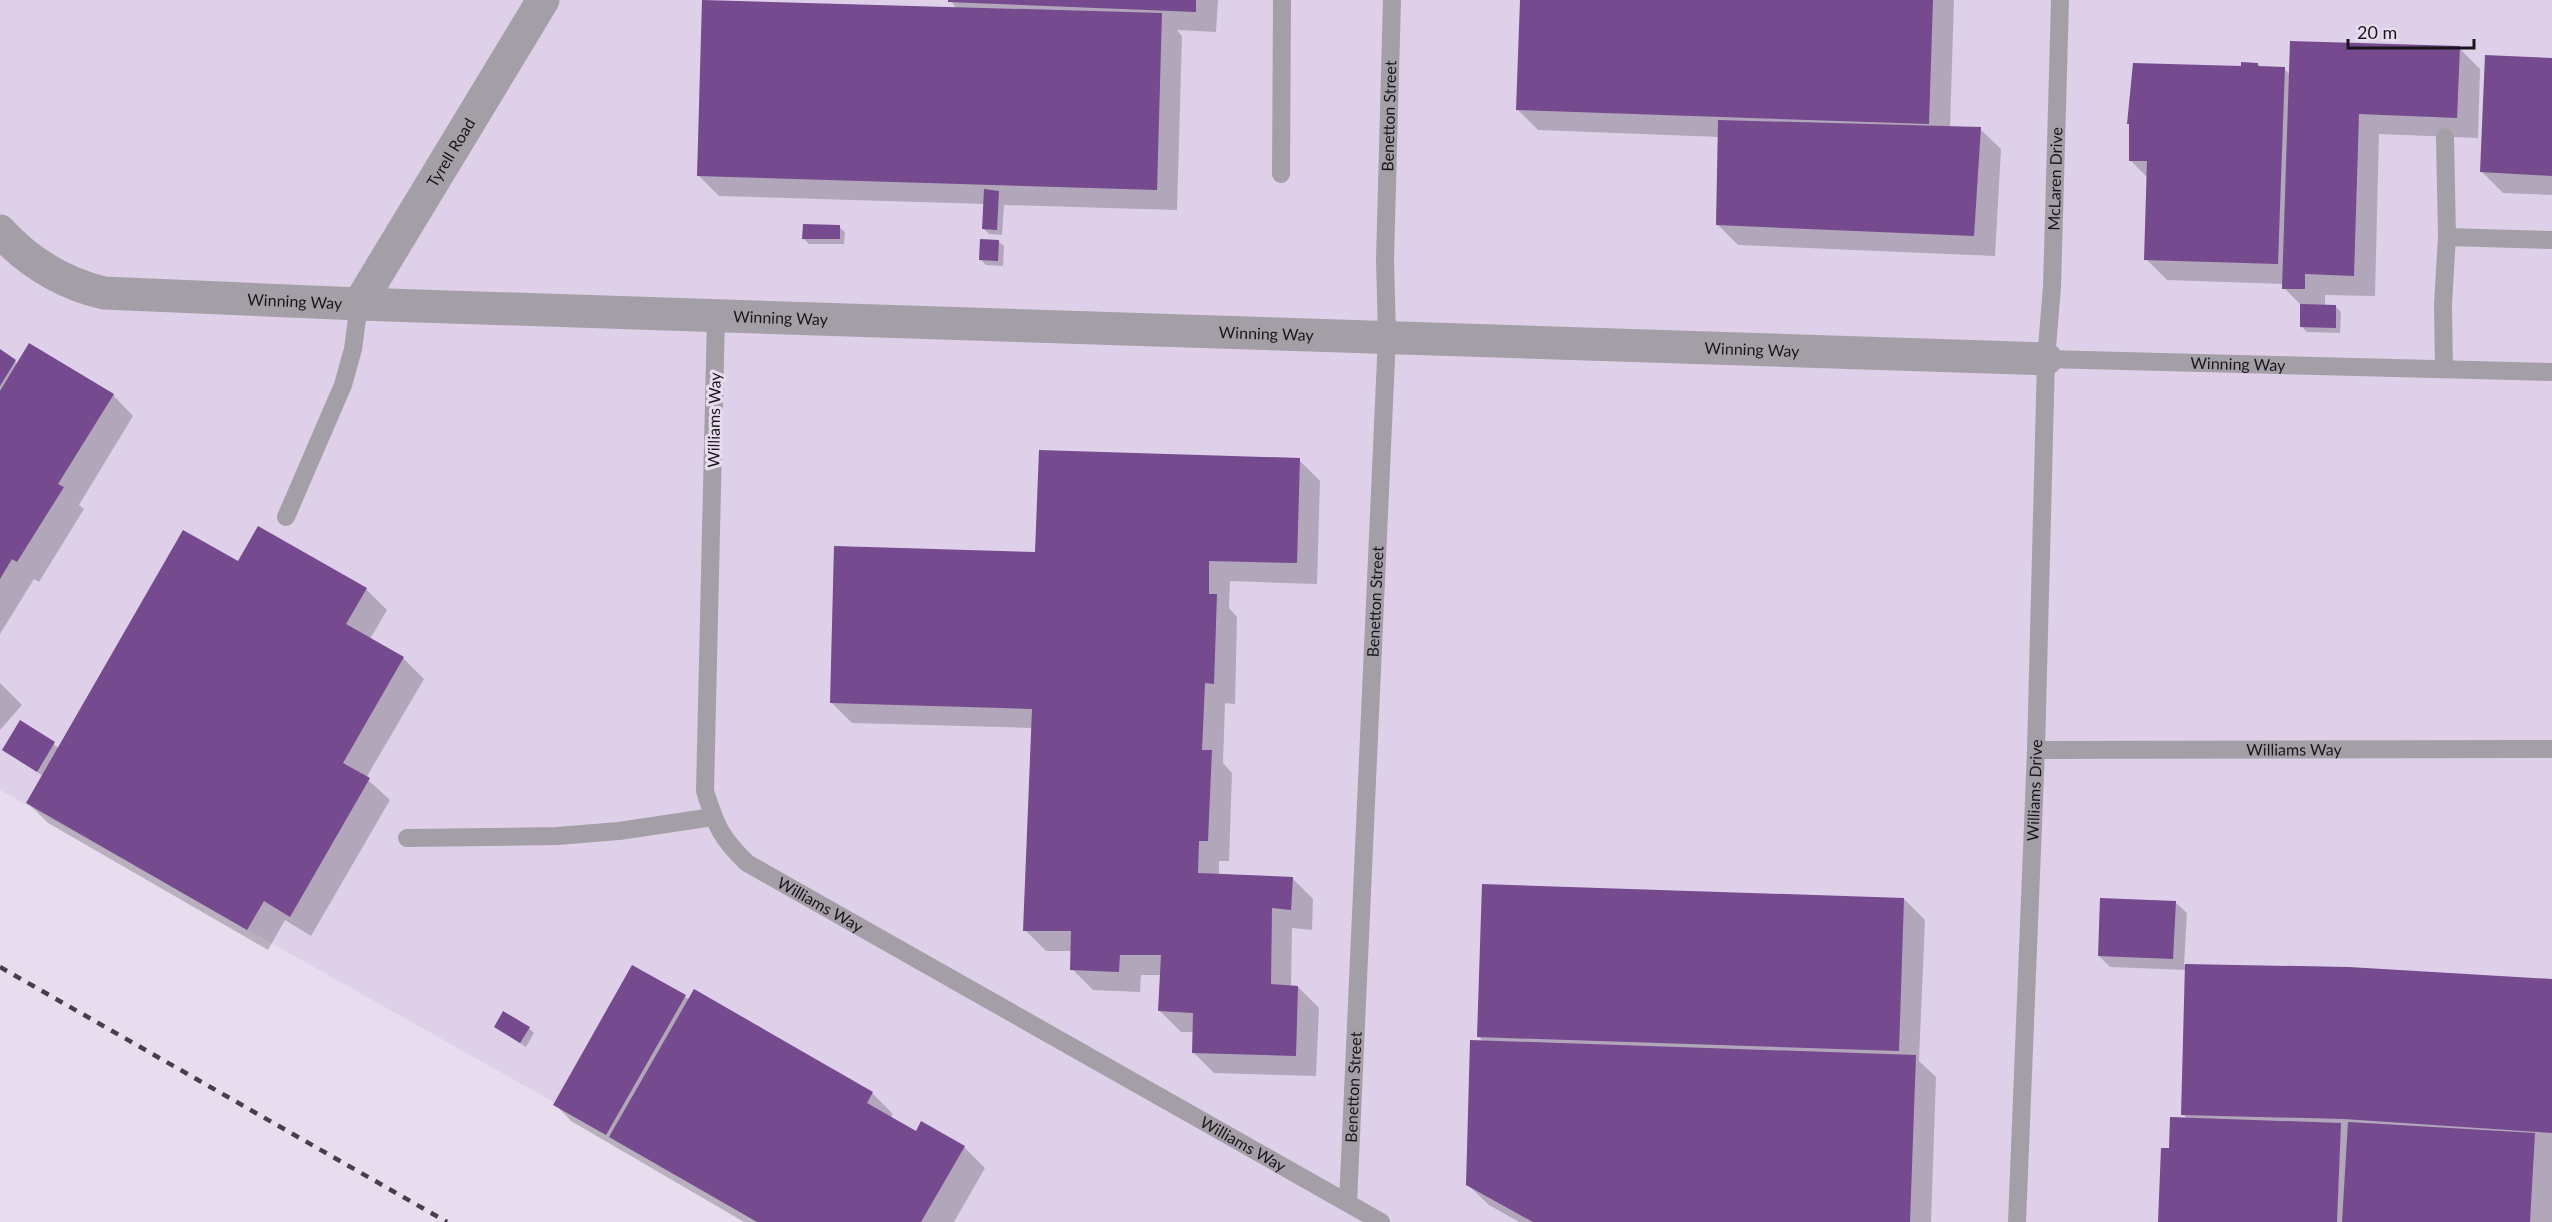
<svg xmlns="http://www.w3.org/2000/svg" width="2552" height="1222" viewBox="0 0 2552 1222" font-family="Lato,sans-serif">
	<rect width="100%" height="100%" fill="#e8dcef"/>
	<!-- built -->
	<path fill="#dfd0e9" d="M0 0H2552V1222H766L0 790Z"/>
	<!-- shadow -->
	<path fill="#0003" d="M950 0H1218L1216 32 1177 30 1182 36 1177 210 1004 205 1002 235 989 234 984 229 985 204 719 196 698 175 957 9Z
		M1521 0H1954L1950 128 1980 129 2001 149 1995 256 1738 245 1717 224 1719 137 1538 130 1517 109Z
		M2459 48 2480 69 2478 138 2379 134 2375 296 2325 295V306L2336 307 2341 312 2340 333 2307 332 2301 326 2302 306 2284 288V284L2167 280 2146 259 2148 178 2130 160 2129 124 2242 68 2258 64 2261 68 2284 69 2291 75Z
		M2552 59V195L2503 193 2482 172Z
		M839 227 845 232 844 244H809L804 239Z
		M998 241 1004 246 1003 266 986 265 981 260Z
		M0 351 18 364 113 395 133 416 79 505 84 509 39 582 34 579 0 634Z
		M1299 460 1320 481 1317 584 1230 581 1229 608 1237 617 1235 704 1225 703 1223 763 1232 773 1229 861H1219V875L1292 878 1313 899 1312 930 1292 928 1291 987H1298L1319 1008 1316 1076 1214 1073 1193 1052 1194 1032H1181L1160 1011 1161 975H1141L1140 992 1093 990 1072 969V951H1046L1025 930 1033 728 852 723 831 702 1037 554Z
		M238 563 366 589 387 610 370 639 403 658 424 679 366 778 390 800 311 936 285 920 268 950 48 823 27 802 43 776 4 750 21 722 59 748Z
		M0 683 22 705 0 730Z
		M1904 899 1925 920 1919 1061 1936 1077 1931 1222H1519L1489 1205 1467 1184 1484 1042 1478 1036Z
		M2175 902 2187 913 2184 965 2349 968 2552 981V1222H2160L2170 1150 2188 1119 2183 1114 2187 970 2110 967 2099 956Z
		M685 997 872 1093 893 1114 890 1118 916 1133 922 1123 964 1147 985 1168 954 1222H744L571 1121 555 1104Z
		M495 1027 529 1028 534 1033 526 1047Z"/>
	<!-- building -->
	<path fill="#754a8e" d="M702 0 1162 13 1157 190 697 176Z
		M948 0H1196V12L948 2Z
		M1520 0H1933L1929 124 1516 110Z
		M2290 41 2460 46 2457 118 2359 114 2354 276 2305 274V289H2282Z
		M2485 55 2552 58V176L2480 172Z
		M2241 62 2258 63V66L2285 67 2278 264 2144 260 2147 161H2129V124H2127L2133 63 2241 66Z
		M1718 120 1981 127 1974 236 1716 225Z
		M984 189 999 191 997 230 982 229Z
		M803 224 840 225V239H802Z
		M980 239 999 240 998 261 979 260Z
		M2300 304 2336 305V328L2300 327Z
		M29 343 114 394 58 484 64 487 17 562 12 559 0 579V391Z
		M0 349 16 360 0 386Z
		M1039 450 1300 458 1297 563 1209 561V594H1217L1214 684 1205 683 1202 750H1212L1208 841H1199L1198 873 1293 877 1291 910 1272 908 1271 984 1298 986 1296 1056 1192 1053 1193 1013 1158 1011 1161 955H1120L1119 972 1070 970 1071 931H1023L1032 709 830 703 834 546 1035 552Z
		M258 526 367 588 346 624 404 657 343 763 370 778 290 917 264 901 247 930 26 803 183 530 238 561Z
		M20 720 55 742 37 772 2 750Z
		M1482 884 1904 898 1899 1051 1477 1037Z
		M2100 898 2176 901 2173 959 2098 956Z
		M2185 964 2349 967 2552 979V1133L2344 1119 2181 1115Z
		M632 965 686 995 606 1135 553 1105Z
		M694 989 873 1092 867 1103 916 1131 921 1121 965 1146 921 1222H757L609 1137Z
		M503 1011 530 1027 520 1043 494 1027Z
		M1470 1040 1916 1055 1910 1222H1533L1466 1185Z
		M2170 1117 2341 1123 2337 1222H2158L2161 1148H2169Z
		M2348 1122 2535 1133 2530 1222H2342Z"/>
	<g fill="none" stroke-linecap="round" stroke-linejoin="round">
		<!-- lane -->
		<g stroke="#a49fa7" stroke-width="18">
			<path d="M1281 174 1282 0"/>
			<path d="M2447 237 2552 240"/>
			<path id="s1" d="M716 315 705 791C716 826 721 838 747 863L1381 1222"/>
			<path id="s2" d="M2046 359 2552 372"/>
			<path d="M2444 369 2443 304 2447 237 2445 137"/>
			<path d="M286 517 343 385 353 349 359 304"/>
			<path id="s3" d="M2036 750 2552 749"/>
			<path d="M407 838 557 836 619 831 713 817"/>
			<path id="s4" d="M1348 1203 1387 336 1385 260 1392 0"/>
			<path id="s5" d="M2017 1222 2036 750 2046 359 2052 287 2060 0"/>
		</g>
		<!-- street -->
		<g stroke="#a49fa7" stroke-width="33">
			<path id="s6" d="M0 231C29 263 62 283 104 293L359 304 2046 359"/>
			<path id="s7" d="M359 304 543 0"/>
		</g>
		<!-- rail -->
		<path stroke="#454048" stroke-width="4.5" stroke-dasharray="8 8" stroke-linecap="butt" d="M0 967 447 1222"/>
	</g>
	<g text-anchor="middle" stroke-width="6" stroke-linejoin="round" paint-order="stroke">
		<!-- street labels -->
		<g font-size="16" fill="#19151b" stroke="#e8dcef">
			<text dy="6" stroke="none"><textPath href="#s4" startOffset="1088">Benetton Street</textPath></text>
			<text dy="6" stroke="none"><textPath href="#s7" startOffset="177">Tyrell Road</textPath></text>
			<text dy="6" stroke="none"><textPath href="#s5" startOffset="1044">McLaren Drive</textPath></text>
			<text dy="6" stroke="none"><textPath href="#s6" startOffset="314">Winning Way</textPath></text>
			<text dy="6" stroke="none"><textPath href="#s6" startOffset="800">Winning Way</textPath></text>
			<text dy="6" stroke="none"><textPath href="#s6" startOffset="1286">Winning Way</textPath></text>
			<text dy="6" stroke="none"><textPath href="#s6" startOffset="1772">Winning Way</textPath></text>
			<text dy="6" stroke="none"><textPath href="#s2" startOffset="192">Winning Way</textPath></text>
			<text transform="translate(714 420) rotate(-89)" y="6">Williams Way</text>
			<text dy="6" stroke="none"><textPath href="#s4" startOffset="602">Benetton Street</textPath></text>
			<text dy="6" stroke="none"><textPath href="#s3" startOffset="258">Williams Way</textPath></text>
			<text dy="6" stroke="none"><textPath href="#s5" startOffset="432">Williams Drive</textPath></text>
			<text dy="6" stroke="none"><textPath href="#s1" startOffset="645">Williams Way</textPath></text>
			<text dy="6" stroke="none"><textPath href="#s4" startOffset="116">Benetton Street</textPath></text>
			<text dy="6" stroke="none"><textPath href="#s1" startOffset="1131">Williams Way</textPath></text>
		</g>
	</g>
	<!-- scale -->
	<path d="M2348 39v9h126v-9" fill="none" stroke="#19151b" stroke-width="3"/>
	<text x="2357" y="39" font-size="18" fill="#19151b" stroke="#e8dcef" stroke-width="4.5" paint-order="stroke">20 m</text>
</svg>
